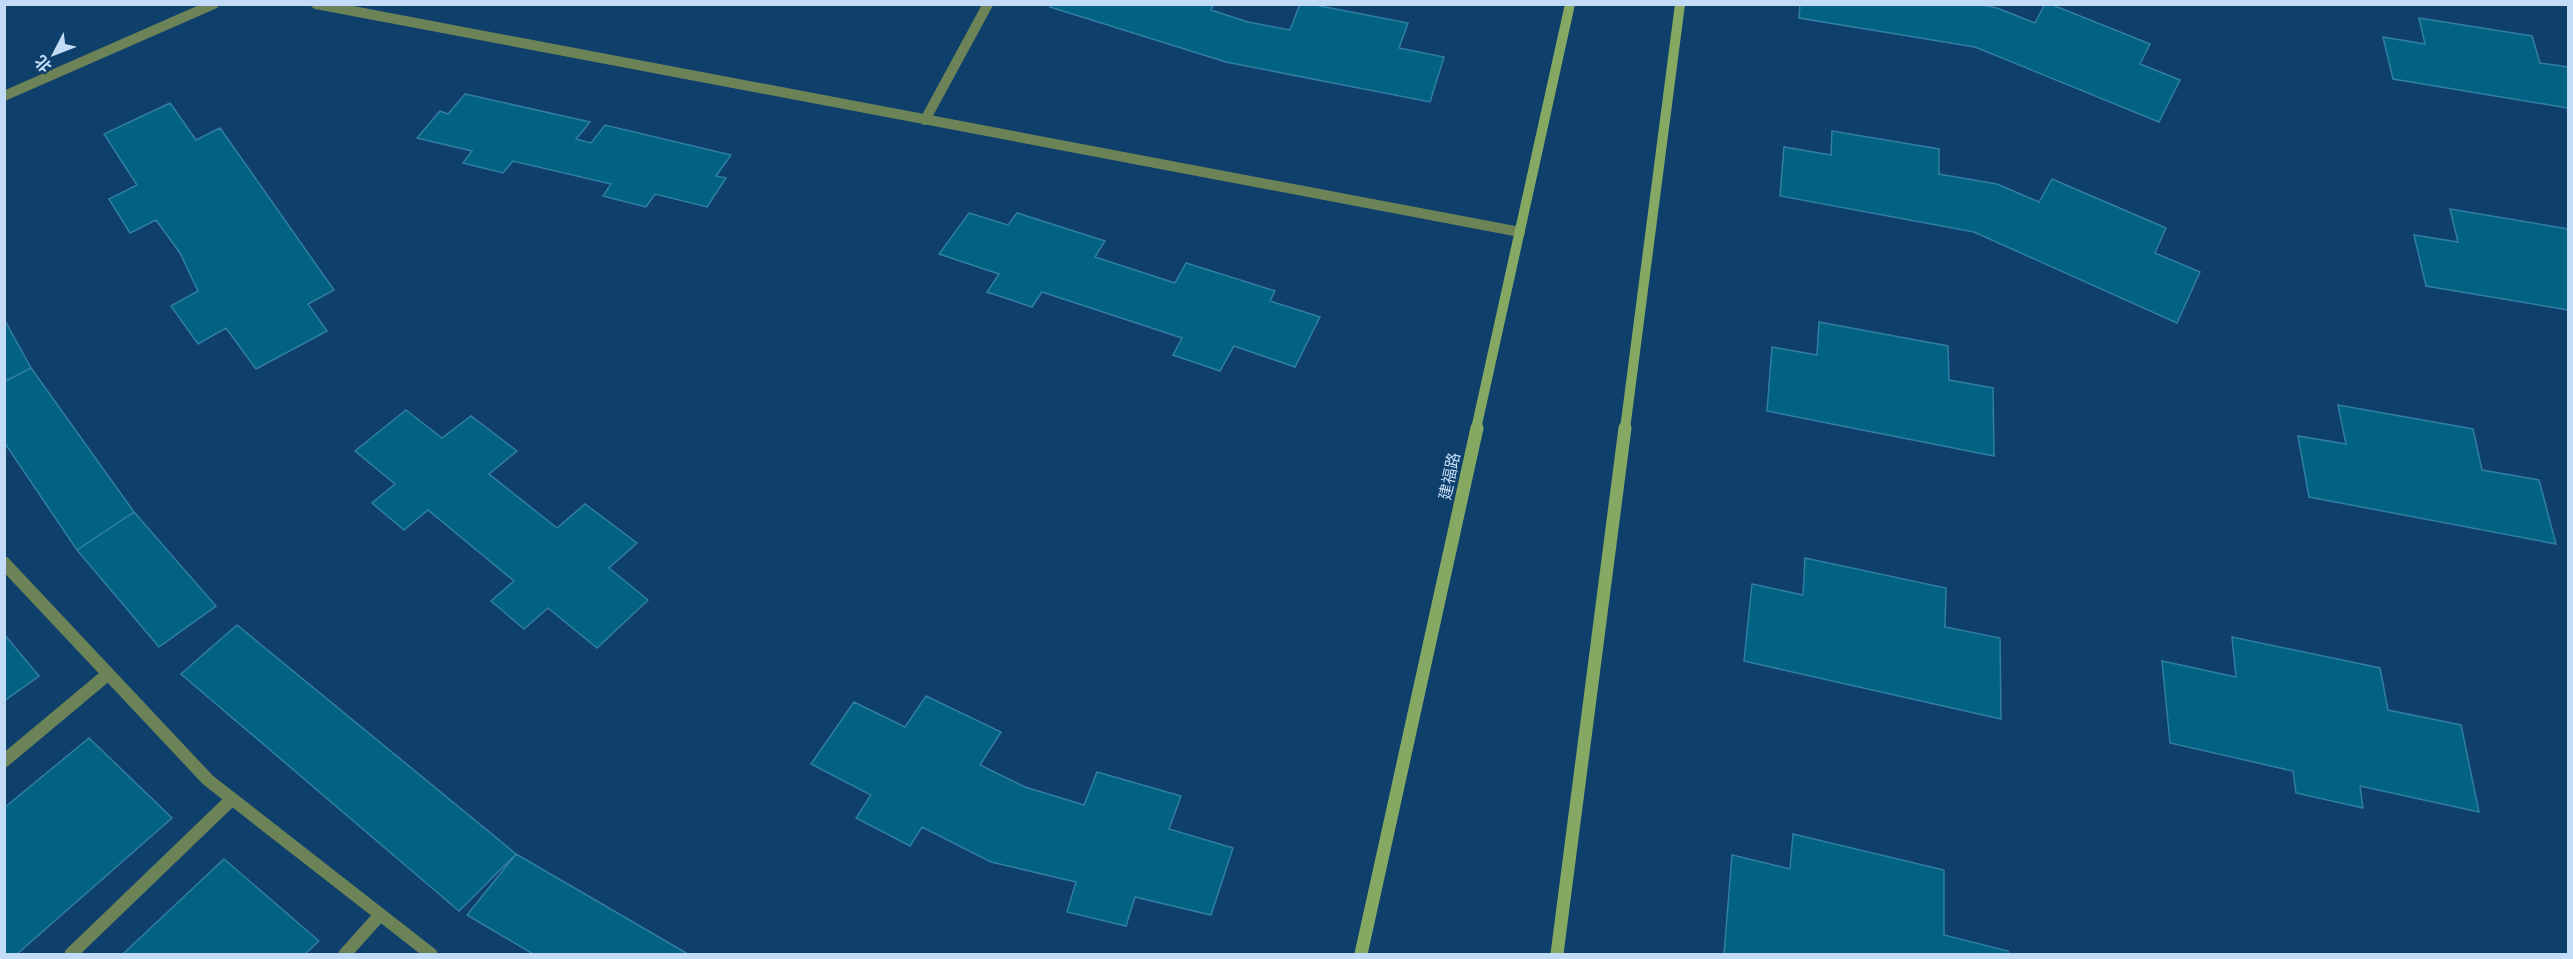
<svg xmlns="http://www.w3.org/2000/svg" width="2573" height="959" viewBox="0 0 2573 959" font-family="'Libre Baskerville','Noto Sans SC',serif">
	<rect width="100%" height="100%" fill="#0f406c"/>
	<!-- building -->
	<path fill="#016283" stroke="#307fa1" stroke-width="1.5" d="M1051 4H1214L1211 10 1248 22 1290 30 1300 4H1310L1408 23 1399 48 1444 57 1430 102 1226 62 1050 7Z
		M1800 4H1977L1997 8 2035 23 2045 4H2050L2150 44 2140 64 2180 80 2159 122 1975 47 1799 18Z
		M2419 18 2532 36 2540 63 2568 67V108L2393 79 2383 37 2425 44Z
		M465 94 590 122 576 139 591 143 605 125 731 155 716 176 726 178 707 207 655 194 646 207 603 196 611 184 513 161 503 173 463 163 472 151 417 138 440 111 448 114Z
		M170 103 196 140 220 128 334 290 308 304 327 331 256 369 226 328 198 344 171 306 198 291 180 253 156 220 130 233 109 199 137 185 104 134Z
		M1832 131 1939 149V174L1997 184 2039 202 2052 179 2166 228 2155 253 2200 272 2177 323 1974 232 1780 196 1784 147 1831 155Z
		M2450 209 2568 229V310L2426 286 2414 235 2458 242Z
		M969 213 1008 225 1017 213 1105 241 1095 257 1175 283 1186 263 1275 291 1270 301 1320 317 1295 367 1234 346 1220 371 1173 355 1182 338 1042 292 1032 307 987 292 999 274 939 254Z
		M4 319 31 368 4 382Z
		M1819 322 1948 346 1949 380 1993 388 1994 456 1767 411 1772 347 1817 355Z
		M31 368 134 512 77 550 4 442V382Z
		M2338 405 2473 429 2482 470 2539 480 2556 544 2309 497 2298 436 2346 444Z
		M406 410 442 438 471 416 517 451 489 474 557 528 585 504 637 543 609 568 648 600 597 648 548 608 524 629 491 601 514 581 428 510 404 530 372 503 395 484 355 451Z
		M134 512 216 606 159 647 77 550Z
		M1805 558 1946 588 1945 627 2000 638 2001 719 1744 661 1752 584 1803 595Z
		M237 625 516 854 459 911 181 674Z
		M4 634 39 676 4 701Z
		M2232 637 2380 668 2388 710 2461 725 2479 812 2360 786 2363 808 2296 793 2293 771 2170 743 2162 661 2236 677Z
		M926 696 1001 732 980 765 1025 787 1084 805 1097 772 1181 796 1169 829 1233 848 1211 915 1135 897 1126 926 1067 912 1076 882 991 862 922 827 910 846 856 818 871 795 811 764 854 702 905 727Z
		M89 738 172 818 17 954H4V808Z
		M1793 834 1944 870V935L2008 951V954H1724L1732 855 1790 869Z
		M516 854 688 954H533L467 915Z
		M224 859 319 941 305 954H123Z"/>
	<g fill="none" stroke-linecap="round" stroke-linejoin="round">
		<!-- lane-far1 -->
		<path stroke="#6c8357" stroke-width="10" d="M316 4 1520 232
			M4 96 214 4
			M925 120 988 4"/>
		<!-- lane -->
		<path stroke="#6c8357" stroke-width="13" d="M4 563 208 780 431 954
			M4 761 108 674
			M71 954 232 799
			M345 954 380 915"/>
		<!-- secondary-far1 -->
		<path stroke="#85a962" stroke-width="10" d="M1476 429 1570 4
			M1625 429 1680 4"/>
		<!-- secondary -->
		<path stroke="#85a962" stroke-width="13" d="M1361 954 1477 428
			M1557 954 1625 428"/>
	</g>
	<g text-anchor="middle" stroke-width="4.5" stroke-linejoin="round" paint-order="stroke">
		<!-- street labels -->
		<g font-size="16" fill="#c2dbf6" stroke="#0f406c">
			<text transform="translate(1449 476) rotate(-78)" y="6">建福路</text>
		</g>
	</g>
	<!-- border -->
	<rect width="2573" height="959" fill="none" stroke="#c2dbf6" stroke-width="12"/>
	<!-- north arrow -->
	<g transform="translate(54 54) rotate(228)" stroke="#0f406c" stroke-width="4.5" paint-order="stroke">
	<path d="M0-4.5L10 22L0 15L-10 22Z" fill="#c2dbf6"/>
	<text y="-9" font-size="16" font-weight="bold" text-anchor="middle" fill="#c2dbf6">北</text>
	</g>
</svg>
